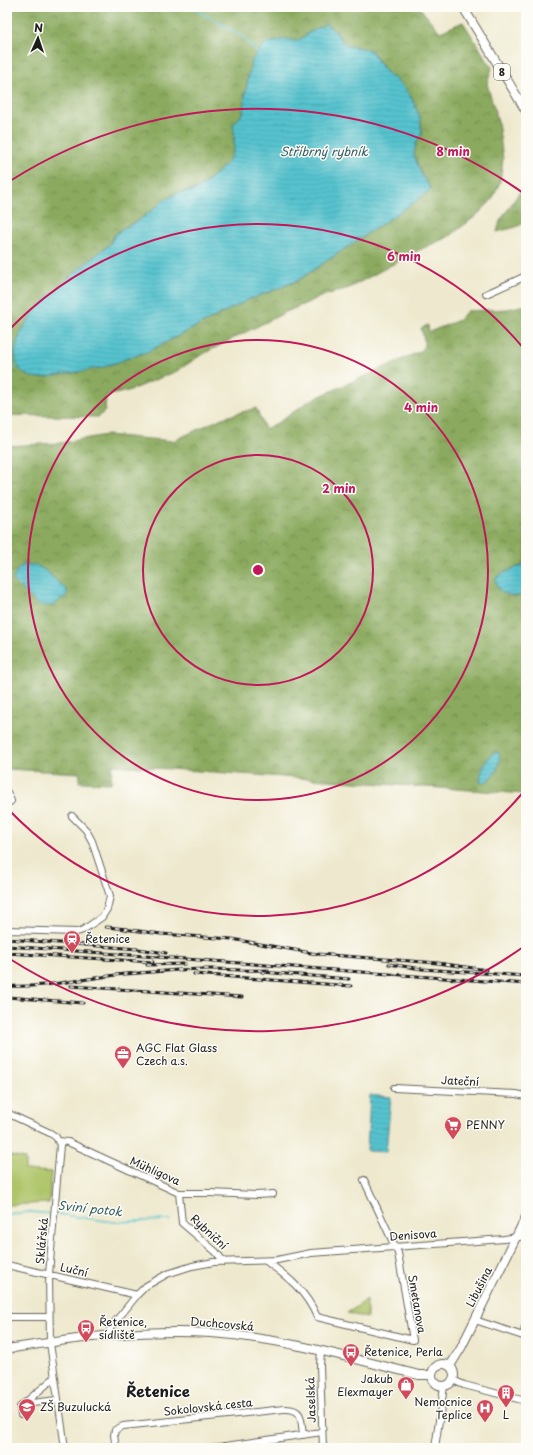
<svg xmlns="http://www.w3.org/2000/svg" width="533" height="1455" viewBox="0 0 533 1455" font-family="'Playpen Sans',sans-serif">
	<defs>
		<pattern id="forest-crowns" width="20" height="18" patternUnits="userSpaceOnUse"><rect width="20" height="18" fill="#8baa5e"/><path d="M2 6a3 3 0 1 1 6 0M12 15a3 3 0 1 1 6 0" fill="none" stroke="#718a4d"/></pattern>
		<pattern id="water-rules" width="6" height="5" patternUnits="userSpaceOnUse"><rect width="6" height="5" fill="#57c3cf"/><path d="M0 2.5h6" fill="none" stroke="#4ba7b1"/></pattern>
	</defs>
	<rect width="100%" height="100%" fill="#fdfcf7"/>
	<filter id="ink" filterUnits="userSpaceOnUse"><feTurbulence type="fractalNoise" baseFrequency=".025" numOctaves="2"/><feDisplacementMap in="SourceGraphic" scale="8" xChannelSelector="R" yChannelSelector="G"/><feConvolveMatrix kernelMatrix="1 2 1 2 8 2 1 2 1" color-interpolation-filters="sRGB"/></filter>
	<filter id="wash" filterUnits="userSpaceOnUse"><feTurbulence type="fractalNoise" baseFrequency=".012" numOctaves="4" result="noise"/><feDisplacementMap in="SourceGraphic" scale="16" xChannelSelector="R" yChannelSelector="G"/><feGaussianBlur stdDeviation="0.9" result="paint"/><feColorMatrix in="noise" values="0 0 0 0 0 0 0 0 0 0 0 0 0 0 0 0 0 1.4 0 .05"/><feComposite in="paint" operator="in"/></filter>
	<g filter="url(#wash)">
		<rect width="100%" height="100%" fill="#eee9ce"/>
		<!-- green -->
		<path fill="#afc56a" stroke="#667043" d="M7 1155 25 1159V1170L51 1172 49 1203 7 1205Z
			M367 1300V1318L347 1313Z"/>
		<!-- forest -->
		<path fill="url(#forest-crowns)" stroke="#54633d" fill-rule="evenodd" d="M7 7H419L440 32 463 22 492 68 487 84 498 121 503 159 500 182 492 200 476 216 448 237 419 250 349 288 325 295 286 312 232 339 201 355 177 371 128 391 106 396 105 411 98 417 7 415ZM335 31 345 45 371 50 388 74 398 81 405 88 411 97 420 117 422 134 416 143 414 155 422 176 431 189 416 201 297 281 248 300 149 351 101 368 62 284 110 244 114 235 127 226 139 220 184 191 197 189 224 167 231 158 234 147 235 138 233 125 243 113 245 95 285 39 298 41 310 32Z
			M526 183V222L516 227 497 232 500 221Z
			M526 305V564L518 567 507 596H526V794L112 765 111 783 79 782 80 773 7 769V446L60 443 106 435 173 441 222 418 256 408 265 429 279 422 309 401 421 351C427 344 423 336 421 328L428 325 429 332 459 320 467 311 507 309ZM36 565 38 605 30 596ZM493 753 499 765 491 778 483 768Z"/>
		<!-- water -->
		<path fill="url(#water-rules)" stroke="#3a7076" d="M326 24 335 31 345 45 370 50 388 74 398 81 405 88 411 97 420 117 422 134 416 143 414 155 422 176 431 189 416 201 297 281 248 300 149 351 101 368 42 378C31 378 21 375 17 364 2 325 83 266 110 244 117 228 126 228 139 220 151 212 161 201 174 195 182 191 191 192 198 189 203 186 208 181 212 177 233 160 237 151 233 125L243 113 245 95 251 62 264 44 285 39 298 41 310 32Z
			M526 564V596C513 596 495 596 496 578L505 572Z
			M23 565H36L46 571 68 591 66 596 52 606 38 605 13 580 17 570Z
			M495 752 499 753C502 764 493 782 481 783L480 782C480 771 486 758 495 752Z
			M370 1095 391 1097 386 1152 367 1151Z"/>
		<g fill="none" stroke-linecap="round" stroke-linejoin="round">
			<!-- stream -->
			<path stroke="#57c3cf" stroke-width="1.5" d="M194 7 196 10 234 31 246 40 259 55
				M7 374 18 365
				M7 1214 30 1212 53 1214
				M57 1214 114 1222 170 1220"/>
		</g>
	</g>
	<g filter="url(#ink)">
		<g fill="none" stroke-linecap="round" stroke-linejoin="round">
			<!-- minor casing -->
			<g stroke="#66645a" stroke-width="8">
				<path id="minor" d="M486 294 526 276
					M7 792 11 801 7 804
					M7 930 77 932 83 930 102 917 107 909 110 896 92 841 86 830 72 816
					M394 1088 516 1094 526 1096
					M7 1113 50 1133 56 1137 60 1145 49 1274 50 1343 65 1448
					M59 1141 68 1142 179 1193H210L256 1195 273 1194
					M179 1193 182 1223 216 1252 224 1262
					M266 1261C288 1277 306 1291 317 1317L413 1340 398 1253 364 1180
					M7 1265 137 1295
					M7 1317H49
					M475 1320 526 1337
					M108 1335 111 1327 137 1295 146 1286 167 1274 192 1266 214 1262 277 1260 311 1253 504 1239 526 1236
					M523 1336 526 1324
					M321 1351 320 1366 323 1448
					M453 1380 464 1385 526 1401
					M24 1404 57 1400
					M21 1415 20 1407 54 1378
					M116 1448 114 1435 115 1430 123 1426 284 1409C303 1408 301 1419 303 1435
					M212 1448 322 1432
					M435 1448 444 1386"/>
			</g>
			<!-- major casing -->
			<g stroke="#66645a" stroke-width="10">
				<path id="major" d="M463 7 526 111
					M7 1349C77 1338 140 1329 211 1333 282 1338 350 1358 419 1375H432
					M432 1375a11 11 0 1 1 22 0a11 11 0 1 1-22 0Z
					M450 1366 461 1348 526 1217"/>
			</g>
			<!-- minor -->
			<use href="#minor" stroke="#fff" stroke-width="6"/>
			<!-- major -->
			<use href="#major" stroke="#fff" stroke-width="8"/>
			<!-- rail casing -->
			<g stroke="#1c1c1c" stroke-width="3">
				<path id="rail" d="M106 927 128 929
					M124 929 161 934 232 939 317 954 438 963 487 970
					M7 939 138 949 166 953
					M7 946 526 984
					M7 953 153 962
					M389 964 422 969 526 976
					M147 965 185 964
					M262 972 349 979
					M194 974 351 986
					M7 986C47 988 86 978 125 974 153 972 182 969 210 969 230 969 249 971 268 970
					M71 986 242 997
					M7 997 83 1003"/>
			</g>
			<!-- rail -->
			<use href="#rail" stroke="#fdfcf7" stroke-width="1.5" stroke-dasharray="4.5" stroke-linecap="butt"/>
		</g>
	</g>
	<!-- distance rings -->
	<g fill="none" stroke="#c2185b" stroke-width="2">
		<circle cx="258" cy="570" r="115"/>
		<circle cx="258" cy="570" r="230"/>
		<path d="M525 790A346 346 0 0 1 7 808M7 332A346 346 0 0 1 525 350"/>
		<path d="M526 945A461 461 0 0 1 10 959M10 181A461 461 0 0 1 526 195"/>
	</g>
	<!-- icons -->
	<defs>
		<g id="station-pin" transform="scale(0.9)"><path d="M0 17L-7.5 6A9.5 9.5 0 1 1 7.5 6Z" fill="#d1495b" stroke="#fdfcf7"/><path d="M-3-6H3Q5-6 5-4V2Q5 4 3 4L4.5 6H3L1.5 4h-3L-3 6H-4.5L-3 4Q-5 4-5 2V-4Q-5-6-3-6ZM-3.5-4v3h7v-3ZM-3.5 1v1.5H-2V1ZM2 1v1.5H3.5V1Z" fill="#fff"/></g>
		<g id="office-pin" transform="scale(0.9)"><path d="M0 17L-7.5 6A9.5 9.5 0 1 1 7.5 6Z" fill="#d1495b" stroke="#fdfcf7"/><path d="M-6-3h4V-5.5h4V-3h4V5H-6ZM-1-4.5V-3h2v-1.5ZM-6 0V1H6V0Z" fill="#fff"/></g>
		<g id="supermarket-pin" transform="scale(0.9)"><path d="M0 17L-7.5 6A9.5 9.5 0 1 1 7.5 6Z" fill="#d1495b" stroke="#fdfcf7"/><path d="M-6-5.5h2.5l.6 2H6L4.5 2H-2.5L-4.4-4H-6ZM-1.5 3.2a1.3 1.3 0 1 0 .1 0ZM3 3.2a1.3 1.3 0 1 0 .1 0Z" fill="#fff"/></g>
		<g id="bus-pin" transform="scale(0.9)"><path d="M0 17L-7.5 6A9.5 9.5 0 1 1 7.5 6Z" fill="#d1495b" stroke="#fdfcf7"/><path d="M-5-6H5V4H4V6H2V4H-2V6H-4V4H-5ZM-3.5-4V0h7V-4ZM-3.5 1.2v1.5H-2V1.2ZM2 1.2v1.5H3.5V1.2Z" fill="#fff"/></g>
		<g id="shop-pin" transform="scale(0.9)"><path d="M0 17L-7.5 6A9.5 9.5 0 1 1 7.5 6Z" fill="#d1495b" stroke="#fdfcf7"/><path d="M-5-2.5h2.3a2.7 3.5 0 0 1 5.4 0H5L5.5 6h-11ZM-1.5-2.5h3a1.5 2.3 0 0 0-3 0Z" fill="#fff"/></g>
		<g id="building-pin" transform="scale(0.9)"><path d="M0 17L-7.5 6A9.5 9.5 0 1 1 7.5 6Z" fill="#d1495b" stroke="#fdfcf7"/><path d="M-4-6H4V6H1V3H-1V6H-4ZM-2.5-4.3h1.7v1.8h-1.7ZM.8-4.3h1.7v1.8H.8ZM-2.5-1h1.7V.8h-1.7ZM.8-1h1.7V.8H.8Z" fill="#fff"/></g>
		<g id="school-pin" transform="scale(0.9)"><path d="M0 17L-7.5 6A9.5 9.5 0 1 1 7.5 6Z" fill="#d1495b" stroke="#fdfcf7"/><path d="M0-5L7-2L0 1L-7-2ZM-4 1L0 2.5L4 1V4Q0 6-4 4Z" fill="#fff"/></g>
		<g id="hospital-pin" transform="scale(0.9)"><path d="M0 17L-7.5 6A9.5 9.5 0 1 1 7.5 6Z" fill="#d1495b" stroke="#fdfcf7"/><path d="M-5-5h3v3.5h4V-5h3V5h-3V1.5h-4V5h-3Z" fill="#fff"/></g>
	</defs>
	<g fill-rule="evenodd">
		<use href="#station-pin" x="72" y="939"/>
		<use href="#office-pin" x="123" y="1054"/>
		<use href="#supermarket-pin" x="453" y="1125"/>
		<use href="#bus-pin" x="86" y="1328"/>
		<use href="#bus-pin" x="351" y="1352"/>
		<use href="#shop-pin" x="406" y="1385"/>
		<use href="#building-pin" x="506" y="1393"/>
		<use href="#school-pin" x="27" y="1407"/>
		<use href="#hospital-pin" x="485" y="1408"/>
	</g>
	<g text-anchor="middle" stroke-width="3" stroke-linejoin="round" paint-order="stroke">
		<!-- shield labels -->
		<rect fill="#fdfcf7" stroke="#605f5e" stroke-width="1" x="494" y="64" width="16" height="16" rx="3"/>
		<g font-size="10" font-weight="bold" fill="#1c1c1c">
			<text x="502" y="76">8</text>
		</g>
		<!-- poi labels -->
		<g font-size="11" fill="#1c1c1c" stroke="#fdfcf7" text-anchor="start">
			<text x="85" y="943">Řetenice</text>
			<text x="136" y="1052">AGC Flat Glass<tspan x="136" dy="13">Czech a.s.</tspan></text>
			<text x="466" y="1129">PENNY</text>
			<text x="99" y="1326">Řetenice,<tspan x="99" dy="13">sídliště</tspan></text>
			<text x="364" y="1356">Řetenice, Perla</text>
			<text x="393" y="1383" text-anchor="end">Jakub<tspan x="393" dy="13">Elexmayer</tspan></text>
			<text x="472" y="1406" text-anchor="end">Nemocnice<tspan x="472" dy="13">Teplice</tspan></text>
			<text x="40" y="1411">ZŠ Buzulucká</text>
			<text x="506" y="1419" text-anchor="middle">L</text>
		</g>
		<!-- street labels -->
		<g font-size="11" fill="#1c1c1c" stroke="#fdfcf7">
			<text transform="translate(460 1081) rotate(3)" y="4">Jateční</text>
			<text transform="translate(155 1171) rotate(24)" y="4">Mühligova</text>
			<text transform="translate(209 1232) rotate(43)" y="4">Rybniční</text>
			<text transform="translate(413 1235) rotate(-4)" y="4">Denisova</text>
			<text transform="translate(42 1241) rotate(-85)" y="4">Sklářská</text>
			<text transform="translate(74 1270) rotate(13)" y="4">Luční</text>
			<text transform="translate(479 1287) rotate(-63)" y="4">Libušina</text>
			<text transform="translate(417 1304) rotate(80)" y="4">Smetanova</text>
			<text transform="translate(222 1324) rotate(5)" y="4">Duchcovská</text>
			<text transform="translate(311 1400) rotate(-92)" y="4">Jaselská</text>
			<text transform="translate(208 1407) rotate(-6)" y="4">Sokolovská cesta</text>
		</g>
		<!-- water labels -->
		<g font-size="12" font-style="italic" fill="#345f64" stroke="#fdfcf7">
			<text x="324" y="156">Stříbrný rybník</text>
			<text transform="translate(90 1209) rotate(6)" y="4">Sviní potok</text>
		</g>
		<!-- district labels -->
		<g font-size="15" font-weight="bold" fill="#1c1c1c" stroke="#fdfcf7">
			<text x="158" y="1397">Řetenice</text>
		</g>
	</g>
	<circle cx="258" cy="570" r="6" fill="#c2185b" stroke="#fdfcf7" stroke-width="2"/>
	<g font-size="12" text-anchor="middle" font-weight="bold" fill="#c2185b" stroke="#fdfcf7" stroke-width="3" stroke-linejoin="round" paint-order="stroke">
		<text x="453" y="156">8 min</text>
		<text x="404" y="261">6 min</text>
		<text x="421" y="412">4 min</text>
		<text x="339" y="493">2 min</text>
	</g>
	<!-- margin -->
	<rect width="533" height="1455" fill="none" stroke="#fdfcf7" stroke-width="24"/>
	<!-- north arrow -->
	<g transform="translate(38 38) rotate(3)" stroke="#fdfcf7" stroke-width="3" paint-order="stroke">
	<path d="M0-3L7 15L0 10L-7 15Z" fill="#1c1c1c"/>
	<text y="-6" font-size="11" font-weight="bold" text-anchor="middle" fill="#1c1c1c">N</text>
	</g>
</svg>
